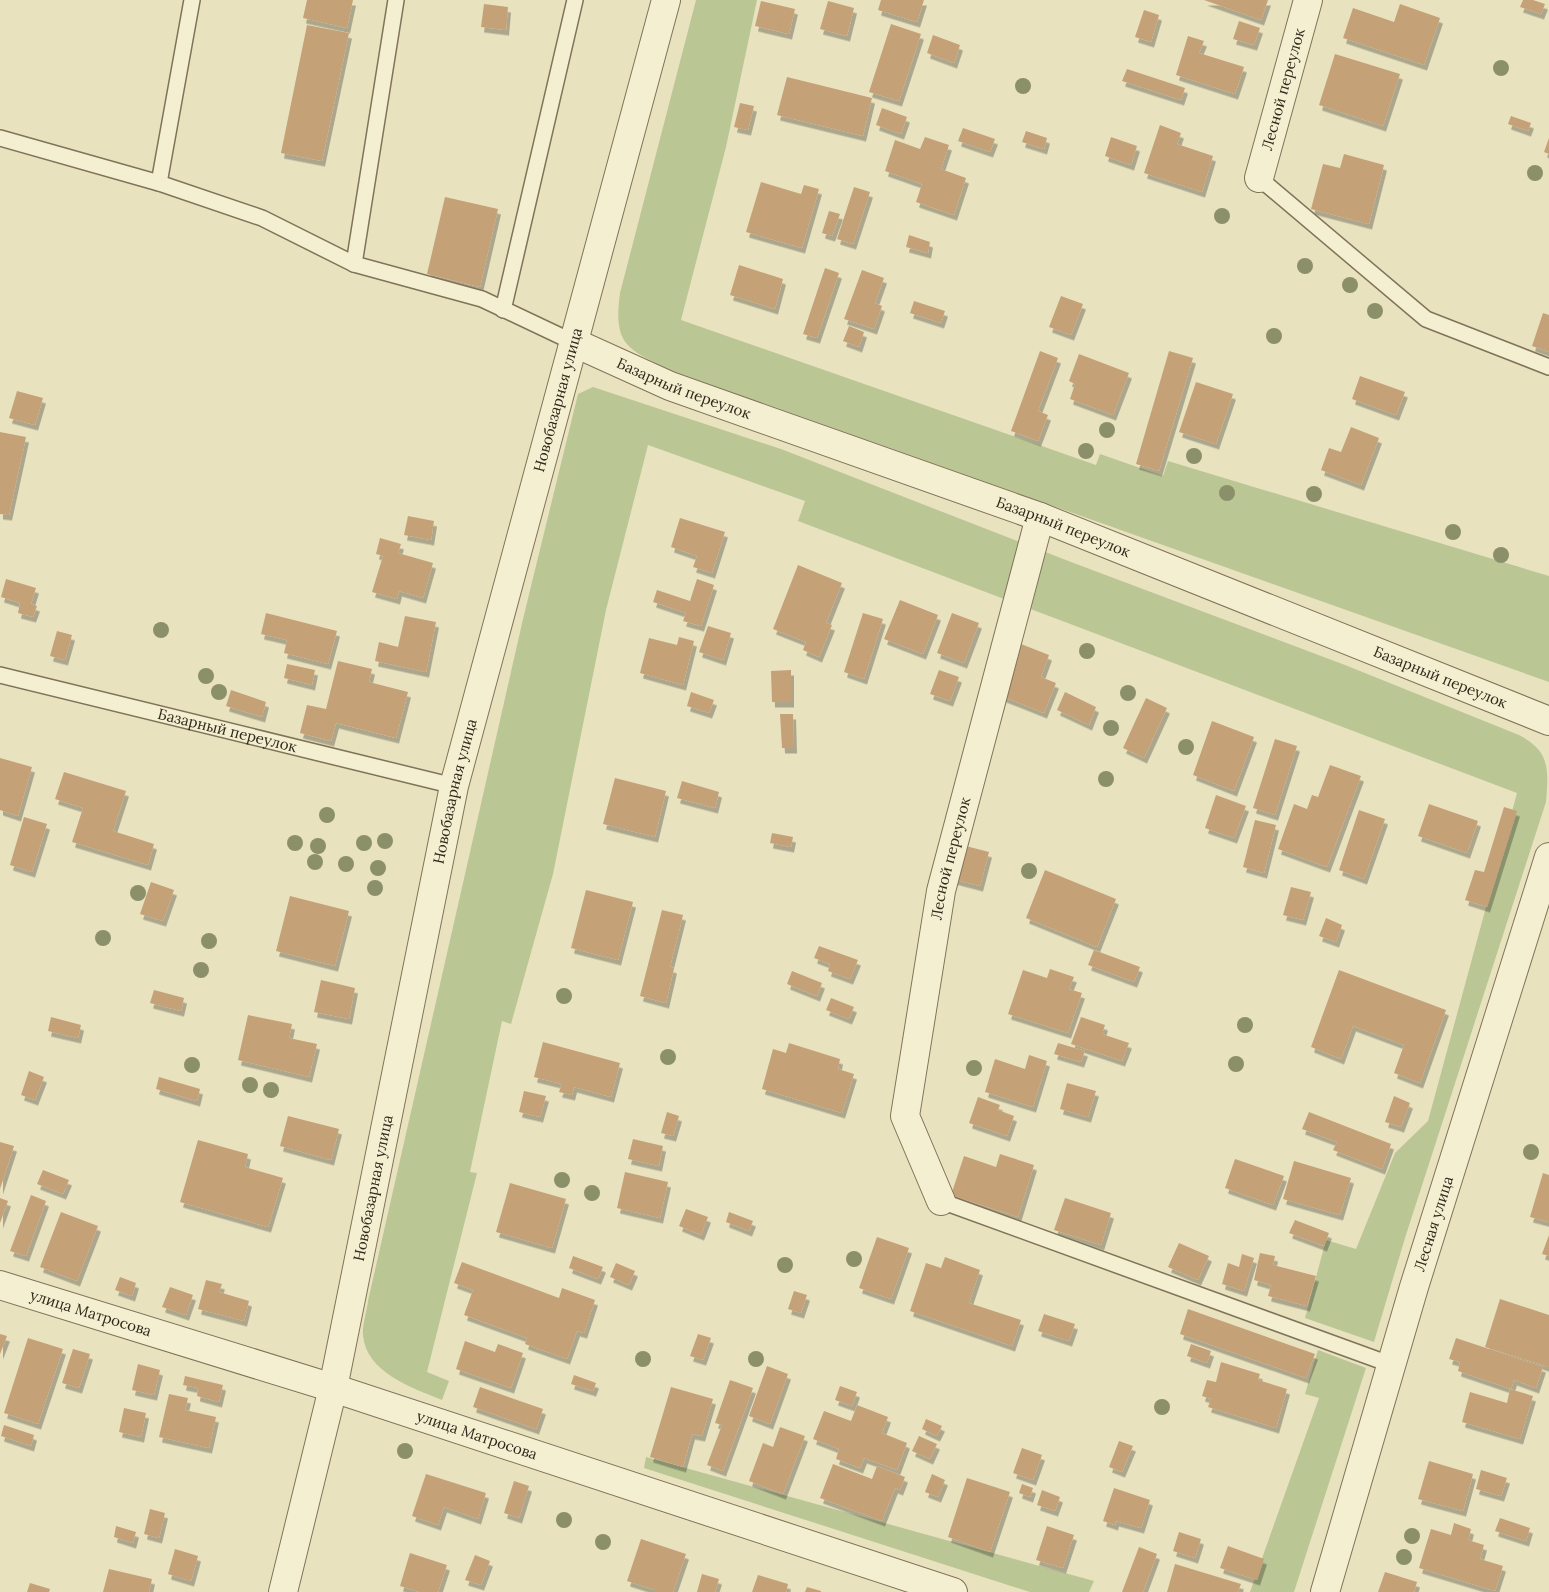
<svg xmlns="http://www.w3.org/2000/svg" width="1549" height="1592" viewBox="0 0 1549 1592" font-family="Lora,serif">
	<defs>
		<filter id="shadow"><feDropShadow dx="3" dy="5.5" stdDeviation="0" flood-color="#0004"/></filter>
	</defs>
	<rect width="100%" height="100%" fill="#e9e2bf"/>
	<!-- green -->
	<path fill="#bbc695" d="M696 0H757L726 147 681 320 1096 465 1100 454 1163 476 1168 461 1549 576V682L670 370C627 349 613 345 620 293Z
		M593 387 781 449 1071 562 1345 665 1519 735C1549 751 1549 767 1546 802L1405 1238 1374 1342 1305 1318 1326 1240 1356 1249 1395 1153 1428 1121 1517 793 798 521 805 501 648 445 606 610 553 874 511 1024 502 1021 470 1172 477 1173 427 1372 449 1381 442 1400C413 1388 366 1373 363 1335 362 1325 367 1311 368 1301L523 619 578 394Z
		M1318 1350 1366 1368 1294 1592H1250L1319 1398 1305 1394Z
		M646 1457 1094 1581 1089 1592H1030L644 1468Z"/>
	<!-- building -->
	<path fill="#c5a178" filter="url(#shadow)" d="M307 0H353L347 28 303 18Z
		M881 0H924L917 22 878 10Z
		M1204 0H1268L1261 20Z
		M1523 0H1533L1545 4 1541 14 1520 7Z
		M761 1 795 9 789 34 755 26Z
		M828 1 854 8 847 36 820 29Z
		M484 4 508 7 506 30 481 27Z
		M1400 4 1440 18 1424 65 1343 38 1353 8 1394 22Z
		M1144 10 1159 15 1151 42 1135 37Z
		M1239 21 1260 28 1254 45 1233 39Z
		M891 24 921 34 899 101 869 92Z
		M307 25 349 33 322 161 281 153Z
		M933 35 960 45 954 63 927 53Z
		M1188 36 1204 41 1199 53 1244 67 1235 94 1176 75Z
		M1335 54 1400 74 1383 126 1319 105Z
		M1127 69 1185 88 1181 100 1122 81Z
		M787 77 872 98 863 136 777 115Z
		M740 103 754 106 748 130 734 127Z
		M882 108 907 117 901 134 876 125Z
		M1511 116 1531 123 1528 131 1508 124Z
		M1160 125 1181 133 1177 144 1213 156 1202 192 1144 173Z
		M963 128 995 139 990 152 958 141Z
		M1026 131 1047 138 1044 149 1022 142Z
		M925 137 949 145 941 169 966 178 954 215 916 202 922 184 885 171 895 140 920 149Z
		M1111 137 1137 146 1131 165 1105 156Z
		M1549 138V154L1544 152Z
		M1344 154 1384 165 1369 224 1311 209 1323 164 1340 168Z
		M761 182 801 194 804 185 819 189 802 248 746 232Z
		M854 187 870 192 853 244 837 239Z
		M445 197 498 209 480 287 427 274Z
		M829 211 840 214 832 236 822 233Z
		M909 235 930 242 928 253 906 247Z
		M739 265 783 279 775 309 730 295Z
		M825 268 839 273 817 338 803 334Z
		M862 270 884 278 875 303 882 306 874 329 844 319Z
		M1061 296 1083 304 1071 335 1049 327Z
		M914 301 945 311 941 323 910 313Z
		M1543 313 1549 315V352L1532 346Z
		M849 326 864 332 859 347 843 341Z
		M1040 351 1058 358 1038 411 1048 415 1038 441 1011 431Z
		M1169 351 1193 358 1159 471 1136 464Z
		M1079 354 1129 373 1113 415 1070 399 1075 384 1069 381Z
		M1360 376 1405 392 1396 415 1352 399Z
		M1196 382 1233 394 1216 444 1179 432Z
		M17 391 43 398 35 425 9 418Z
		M1351 427 1379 438 1361 485 1321 470 1329 448 1341 452Z
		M0 432 26 437 9 515 0 514Z
		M408 516 434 521 431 540 404 535Z
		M680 518 725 532 712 573 693 567 697 556 671 547Z
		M380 538 401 544 398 553 433 563 423 598 399 591 397 599 372 592 383 556 376 554Z
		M798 565 842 583 826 623 832 625 819 657 803 650 806 642 773 629Z
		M6 579 36 588 31 604 37 606 33 617 18 613 20 603 1 597Z
		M697 579 714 585 701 626 683 621 686 613 653 602 657 590 690 601Z
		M900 600 938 615 923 654 884 639Z
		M266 613 337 631 328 664 284 653 287 640 261 634Z
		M863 613 883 619 864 679 844 672Z
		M952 613 979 623 964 663 937 653Z
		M405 616 436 622 426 672 375 661 379 642 398 647Z
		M708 626 731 633 723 660 699 652Z
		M57 631 72 635 65 660 50 656Z
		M679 637 694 641 683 685 640 673 649 638 677 645Z
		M1016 642 1049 655 1041 677 1056 683 1044 713 996 694Z
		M338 661 372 669 369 682 408 692 396 738 336 723 331 741 300 733 307 705 326 709Z
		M287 664 315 670 312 685 284 678Z
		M791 670V702H772L771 671Z
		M939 670 959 677 950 701 930 694Z
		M231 690 266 702 262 717 226 706Z
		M691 692 714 700 709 713 687 706Z
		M1065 692 1096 707 1089 725 1057 710Z
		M1146 698 1167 708 1144 758 1123 748Z
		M780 714H793L794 748H782Z
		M1212 721 1254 737 1234 791 1193 775Z
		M1275 739 1297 746 1275 815 1253 808Z
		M0 758 32 767 18 816 0 810Z
		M1330 765 1361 776 1327 867 1278 849 1294 804 1307 809 1312 795 1318 797Z
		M64 772 126 791 113 831 154 844 148 865 72 842 83 808 55 799Z
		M615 778 666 791 655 837 603 824Z
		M682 781 719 792 715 808 677 798Z
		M1216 795 1246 806 1234 838 1205 828Z
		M1429 804 1478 821 1467 853 1418 836Z
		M1504 807 1517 811 1487 907 1465 900 1475 870 1484 872Z
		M1359 810 1385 819 1364 879 1339 870Z
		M24 817 47 824 32 872 10 865Z
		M1255 820 1276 825 1264 873 1243 867Z
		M772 833 793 837 791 847 770 843Z
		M958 844 989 852 980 886 949 878Z
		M1045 870 1116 899 1097 947 1026 918Z
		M151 882 174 890 163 921 140 914Z
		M1291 887 1311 892 1303 920 1283 915Z
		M586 890 633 902 618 960 571 948Z
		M290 896 349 911 335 966 276 951Z
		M662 910 683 915 670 967 674 968 666 1003 640 996Z
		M1326 918 1342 925 1336 942 1319 936Z
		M819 946 858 960 850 979 828 971 830 964 814 958Z
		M1094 950 1140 967 1134 982 1088 965Z
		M1050 969 1074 977 1069 989 1082 993 1068 1033 1008 1014 1023 970 1047 978Z
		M1339 970 1446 1010 1420 1083 1394 1073 1404 1045 1353 1026 1341 1059 1311 1047Z
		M792 971 822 983 817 996 787 984Z
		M321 980 355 988 349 1019 314 1012Z
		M154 990 184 998 181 1011 150 1003Z
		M831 998 854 1007 849 1019 826 1010Z
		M248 1015 292 1024 289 1038 317 1044 309 1077 238 1060Z
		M51 1017 81 1025 78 1038 48 1031Z
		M1081 1017 1105 1025 1102 1034 1129 1043 1122 1061 1071 1044Z
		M543 1042 620 1063 611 1097 574 1087 572 1095 559 1092 562 1084 534 1077Z
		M789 1043 840 1059 838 1069 854 1074 842 1113 762 1089 773 1049 786 1053Z
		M1058 1043 1085 1051 1081 1062 1054 1054Z
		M1029 1055 1047 1061 1033 1107 985 1092 995 1059 1025 1069Z
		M29 1071 44 1077 35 1100 21 1095Z
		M159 1077 200 1089 197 1101 156 1089Z
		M1067 1083 1096 1091 1088 1117 1060 1109Z
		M524 1091 546 1096 540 1117 519 1112Z
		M1394 1096 1410 1103 1401 1127 1385 1122Z
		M978 1097 1000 1105 998 1110 1014 1116 1007 1136 969 1123Z
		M667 1112 679 1116 673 1136 661 1133Z
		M1309 1112 1391 1144 1382 1169 1333 1150 1337 1142 1302 1129Z
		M288 1116 339 1129 331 1160 280 1146Z
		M633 1139 663 1146 659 1166 628 1159Z
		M198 1140 248 1154 245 1167 283 1178 268 1227 180 1202Z
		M0 1142 14 1146 0 1189Z
		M1000 1154 1034 1165 1018 1217 951 1195 964 1156 996 1167Z
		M1235 1159 1284 1176 1273 1205 1225 1188Z
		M1294 1161 1351 1178 1340 1215 1283 1199Z
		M43 1170 69 1180 63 1194 37 1184Z
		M625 1172 668 1182 660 1218 617 1208Z
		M1543 1173 1549 1175V1222L1530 1217Z
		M510 1183 566 1199 552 1248 496 1232Z
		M31 1195 46 1201 26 1256 10 1251Z
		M0 1198 8 1201 0 1223Z
		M1065 1198 1111 1213 1101 1245 1054 1230Z
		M686 1209 708 1217 701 1235 679 1226Z
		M61 1212 98 1226 77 1281 40 1267Z
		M729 1212 753 1221 749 1231 726 1222Z
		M1295 1220 1329 1233 1324 1246 1289 1233Z
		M1549 1235V1256L1542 1254Z
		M877 1237 909 1248 891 1299 859 1288Z
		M1179 1243 1209 1256 1198 1280 1168 1267Z
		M1260 1253 1275 1256 1273 1265 1316 1276 1307 1306 1268 1296 1271 1285 1254 1280Z
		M1242 1254 1254 1258 1244 1291 1222 1284 1228 1263 1239 1267Z
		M573 1256 603 1267 598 1279 569 1268Z
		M945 1257 980 1270 969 1303 1021 1320 1012 1346 910 1311 926 1263 941 1268Z
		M462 1262 559 1298 562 1288 595 1300 584 1333 577 1331 567 1359 525 1344 527 1338 464 1315 473 1290 454 1283Z
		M616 1263 635 1271 629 1285 610 1277Z
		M120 1277 136 1283 132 1296 115 1290Z
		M206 1280 222 1284 219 1292 249 1301 244 1321 198 1309Z
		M170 1287 193 1295 186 1315 162 1307Z
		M794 1291 807 1295 801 1313 788 1309Z
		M1500 1299 1549 1315V1367L1485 1347Z
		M1188 1309 1315 1354 1306 1378 1180 1334Z
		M1044 1314 1075 1324 1069 1341 1038 1331Z
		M0 1334 7 1336 0 1354Z
		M698 1334 711 1338 703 1360 690 1356Z
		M28 1338 63 1349 38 1424 4 1413Z
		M1456 1338 1543 1367 1536 1388 1514 1380 1511 1389 1458 1371 1460 1362 1449 1359Z
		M465 1341 495 1352 498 1344 523 1353 511 1388 456 1369Z
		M1191 1344 1211 1351 1207 1363 1187 1356Z
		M73 1349 90 1354 79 1388 62 1383Z
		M1221 1362 1260 1374 1258 1380 1287 1389 1276 1428 1208 1407 1211 1399 1202 1396 1207 1380 1216 1382Z
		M138 1364 160 1370 154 1395 132 1390Z
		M767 1366 788 1374 770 1424 749 1416Z
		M574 1375 596 1383 593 1391 571 1384Z
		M185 1376 223 1385 219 1402 197 1396 198 1388 183 1385Z
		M730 1380 753 1388 723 1471 707 1465 722 1425 715 1423Z
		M840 1386 857 1392 852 1406 835 1400Z
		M480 1387 543 1409 536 1429 473 1407Z
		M671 1387 713 1399 702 1436 692 1434 683 1467 650 1457Z
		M1510 1389 1533 1396 1520 1439 1462 1422 1470 1392 1507 1403Z
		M169 1394 188 1398 185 1410 216 1417 209 1448 159 1437Z
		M857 1405 888 1417 882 1433 907 1443 897 1470 864 1458 860 1468 836 1459 839 1449 813 1439 824 1411 851 1421Z
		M124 1408 146 1413 141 1437 119 1432Z
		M926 1419 942 1426 937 1436 922 1429Z
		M4 1425 34 1435 31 1446 1 1436Z
		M780 1427 805 1436 783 1494 749 1481 763 1443 773 1447Z
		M919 1436 937 1444 930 1459 912 1451Z
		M1119 1441 1133 1446 1122 1472 1109 1467Z
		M1022 1448 1042 1455 1033 1480 1013 1473Z
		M1429 1461 1473 1474 1463 1511 1418 1499Z
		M833 1464 872 1479 877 1466 905 1477 900 1490 895 1488 882 1521 820 1498Z
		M1481 1470 1507 1478 1501 1496 1476 1489Z
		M426 1474 486 1493 478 1519 444 1507 438 1525 412 1516Z
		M932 1474 945 1480 938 1497 925 1492Z
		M967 1478 1010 1492 990 1552 948 1537Z
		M514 1481 529 1486 519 1518 504 1513Z
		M1022 1484 1033 1488 1030 1497 1019 1493Z
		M1114 1488 1150 1500 1141 1528 1116 1521 1115 1525 1103 1521Z
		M1042 1490 1060 1497 1055 1511 1037 1505Z
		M150 1509 165 1513 159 1538 144 1534Z
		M1500 1518 1530 1528 1526 1541 1495 1531Z
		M1454 1523 1471 1529 1468 1540 1484 1545 1480 1559 1503 1566 1495 1591 1419 1568 1431 1529 1451 1535Z
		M116 1526 136 1532 133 1543 114 1537Z
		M1047 1526 1074 1535 1063 1568 1036 1560Z
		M1179 1532 1201 1539 1195 1558 1173 1551Z
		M641 1539 686 1554 673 1592H655V1590L627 1581Z
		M1228 1546 1264 1559 1257 1580 1220 1568Z
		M1139 1547 1157 1554 1143 1592H1122Z
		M175 1549 198 1556 191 1581 168 1574Z
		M410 1553 447 1565 438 1592H419L400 1586Z
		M475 1555 490 1561 481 1585 465 1580Z
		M1175 1564 1241 1584 1238 1592H1167Z
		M109 1569 152 1579 149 1592H103Z
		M1385 1572 1417 1582 1414 1592H1378Z
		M702 1574 719 1579 715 1592H697Z
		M758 1575 788 1584 786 1592H752Z
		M30 1583 50 1589 49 1592H27Z
		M807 1587 821 1591V1592H805Z"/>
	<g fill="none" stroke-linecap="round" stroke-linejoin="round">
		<!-- service casing -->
		<g stroke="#807359" stroke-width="18">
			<g id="service">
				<path d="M0 138 159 183 262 218 354 264 482 299 575 343"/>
				<path d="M1259 178 1426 319 1549 367"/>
				<path d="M159 183 192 0"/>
				<path d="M354 264 396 0"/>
				<path d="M503 310 575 0"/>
				<path id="s1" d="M0 675 454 786"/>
				<path d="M941 1201 1392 1365"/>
			</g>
		</g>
		<!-- minor casing -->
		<g stroke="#807359" stroke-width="30">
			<g id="minor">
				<path id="s2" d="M1259 178 1308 0"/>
				<path id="s3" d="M575 343 670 386 1040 517 1549 721"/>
				<path id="s4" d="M941 1201 905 1116 941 891 1040 517"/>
				<path id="s5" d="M0 1285 333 1388 953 1592"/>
				<path id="s6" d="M283 1592 333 1388 454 786 666 0"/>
				<path id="s7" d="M1325 1592 1414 1287 1549 857"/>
			</g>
		</g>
		<!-- service -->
		<use href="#service" stroke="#f5efd2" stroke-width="15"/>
		<!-- minor -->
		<use href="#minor" stroke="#f5efd2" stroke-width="28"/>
	</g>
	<!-- trees -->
	<g fill="#8b906a">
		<circle cx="1501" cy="68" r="8"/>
		<circle cx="1023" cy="86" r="8"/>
		<circle cx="1535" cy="173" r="8"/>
		<circle cx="1222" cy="216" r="8"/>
		<circle cx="1305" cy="266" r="8"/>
		<circle cx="1350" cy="285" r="8"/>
		<circle cx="1375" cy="311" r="8"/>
		<circle cx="1274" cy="336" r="8"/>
		<circle cx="1107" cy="430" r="8"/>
		<circle cx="1086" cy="451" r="8"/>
		<circle cx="1194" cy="456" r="8"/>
		<circle cx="1227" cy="493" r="8"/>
		<circle cx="1314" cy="494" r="8"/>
		<circle cx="1453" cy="532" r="8"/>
		<circle cx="1501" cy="555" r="8"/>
		<circle cx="161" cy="630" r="8"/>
		<circle cx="1087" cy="651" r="8"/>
		<circle cx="206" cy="676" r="8"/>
		<circle cx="219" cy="692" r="8"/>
		<circle cx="1128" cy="693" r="8"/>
		<circle cx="1111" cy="728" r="8"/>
		<circle cx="1186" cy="747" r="8"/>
		<circle cx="1106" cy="779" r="8"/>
		<circle cx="327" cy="815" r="8"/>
		<circle cx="385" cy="841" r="8"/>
		<circle cx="295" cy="843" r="8"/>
		<circle cx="364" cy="843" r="8"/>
		<circle cx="318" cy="846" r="8"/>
		<circle cx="315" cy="862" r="8"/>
		<circle cx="346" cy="864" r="8"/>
		<circle cx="378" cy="868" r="8"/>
		<circle cx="1029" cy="871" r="8"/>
		<circle cx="375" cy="888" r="8"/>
		<circle cx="138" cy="893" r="8"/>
		<circle cx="103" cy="938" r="8"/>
		<circle cx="209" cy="941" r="8"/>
		<circle cx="201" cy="970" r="8"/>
		<circle cx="564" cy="996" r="8"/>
		<circle cx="1245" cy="1025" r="8"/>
		<circle cx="668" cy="1057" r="8"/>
		<circle cx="1236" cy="1064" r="8"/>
		<circle cx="192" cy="1065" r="8"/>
		<circle cx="974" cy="1068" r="8"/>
		<circle cx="250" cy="1085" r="8"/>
		<circle cx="271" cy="1090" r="8"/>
		<circle cx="1531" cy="1152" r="8"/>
		<circle cx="562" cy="1180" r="8"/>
		<circle cx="592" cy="1193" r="8"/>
		<circle cx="854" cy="1259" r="8"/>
		<circle cx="785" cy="1265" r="8"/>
		<circle cx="643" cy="1359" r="8"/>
		<circle cx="756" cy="1359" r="8"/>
		<circle cx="1162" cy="1407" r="8"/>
		<circle cx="405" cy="1451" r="8"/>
		<circle cx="564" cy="1520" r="8"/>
		<circle cx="1412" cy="1536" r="8"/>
		<circle cx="603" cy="1542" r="8"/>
		<circle cx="1404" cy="1557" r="8"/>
	</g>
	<g text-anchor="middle" stroke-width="4.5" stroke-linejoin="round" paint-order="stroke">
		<!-- street labels -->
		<g font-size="15" fill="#31291c" stroke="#f1ebce">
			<text dy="5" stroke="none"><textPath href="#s2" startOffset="92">Лесной переулок</textPath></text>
			<text dy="5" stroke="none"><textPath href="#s3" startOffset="118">Базарный переулок</textPath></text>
			<text dy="5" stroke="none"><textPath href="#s6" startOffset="1224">Новобазарная улица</textPath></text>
			<text dy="5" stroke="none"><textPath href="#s3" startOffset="522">Базарный переулок</textPath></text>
			<text dy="5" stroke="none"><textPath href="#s3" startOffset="928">Базарный переулок</textPath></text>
			<text dy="5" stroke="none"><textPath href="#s1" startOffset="234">Базарный переулок</textPath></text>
			<text dy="5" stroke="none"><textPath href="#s6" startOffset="819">Новобазарная улица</textPath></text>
			<text dy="5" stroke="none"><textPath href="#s4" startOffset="354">Лесной переулок</textPath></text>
			<text dy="5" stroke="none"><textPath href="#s6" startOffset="414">Новобазарная улица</textPath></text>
			<text dy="5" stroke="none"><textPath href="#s7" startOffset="384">Лесная улица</textPath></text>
			<text dy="5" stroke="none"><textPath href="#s5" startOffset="95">улица Матросова</textPath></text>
			<text dy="5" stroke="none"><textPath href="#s5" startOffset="500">улица Матросова</textPath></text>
		</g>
	</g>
</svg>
